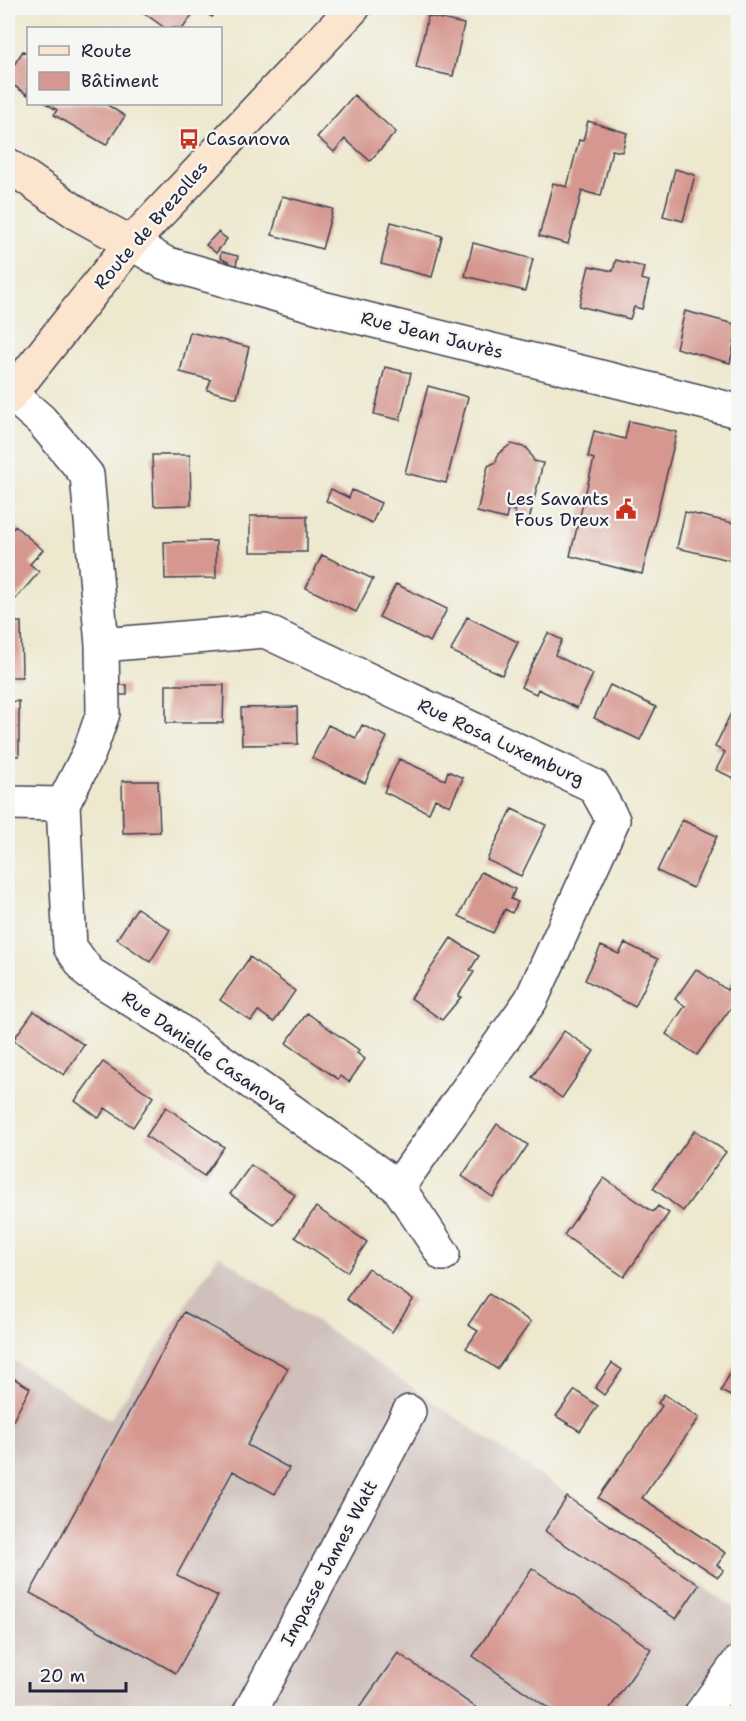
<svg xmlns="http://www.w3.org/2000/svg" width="746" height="1721" viewBox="0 0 746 1721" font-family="'Shantell Sans',sans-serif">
	<rect width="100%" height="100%" fill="#f6f6f2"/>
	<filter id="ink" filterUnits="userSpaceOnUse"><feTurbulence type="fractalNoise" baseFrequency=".0167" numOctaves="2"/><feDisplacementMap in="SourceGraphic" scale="12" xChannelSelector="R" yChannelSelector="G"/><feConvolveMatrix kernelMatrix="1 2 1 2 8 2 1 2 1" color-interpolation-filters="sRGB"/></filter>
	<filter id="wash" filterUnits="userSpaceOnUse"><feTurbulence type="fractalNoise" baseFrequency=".008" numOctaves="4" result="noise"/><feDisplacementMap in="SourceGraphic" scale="24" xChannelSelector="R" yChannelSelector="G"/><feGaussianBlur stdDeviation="1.35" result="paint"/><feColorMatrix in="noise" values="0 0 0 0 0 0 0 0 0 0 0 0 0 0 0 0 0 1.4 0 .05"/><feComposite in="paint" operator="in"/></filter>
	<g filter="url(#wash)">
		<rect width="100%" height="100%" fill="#ede8ce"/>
		<!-- industrial -->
		<path fill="#cfc0bb" d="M219 1255 738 1611V1634L682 1713H8V1357L110 1420Z"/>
		<g id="blocks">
			<!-- building -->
			<path fill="#d5978f" d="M137 8H197L183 28H165Z
				M198 8H219L212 17Z
				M428 16 464 24 453 76 416 68Z
				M23 51 28 54V95L8 82V74Z
				M354 95 396 132 370 161 345 139 334 152 317 137Z
				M47 104H106L125 116 106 145 54 115 57 110Z
				M588 121 627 133 622 152 612 150 601 196 582 191 568 244 539 236 553 183 567 187 579 140 583 141Z
				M675 169 695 175 683 221 663 216Z
				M282 196 333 209 322 249 272 235Z
				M391 222 442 236 432 277 381 264Z
				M218 232 227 239 216 253 206 245Z
				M473 243 533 259 525 291 465 276Z
				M221 252 238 256 236 266 220 258Z
				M616 260 644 267 641 279 649 281 642 309 634 307 630 319 579 306 589 266 613 271Z
				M685 311 738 325 730 363 676 348Z
				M190 332 249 347 237 398 207 390 211 380 180 372Z
				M385 367 411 373 400 420 374 414Z
				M428 386 468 397 446 483 405 473Z
				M629 421 677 432 642 574 570 556 594 459 588 457 594 431 625 439Z
				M511 444 527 448 534 461 543 463 529 520 514 517 515 511 508 509 506 519 477 512 488 466 496 462 498 454Z
				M152 455H190L191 505 154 506Z
				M331 489 349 498 352 490 381 503 372 523 326 501Z
				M685 512 738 524V562L677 548Z
				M250 516H307V552H250Z
				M15 526 43 550 30 564 39 572 14 601 8 595V535Z
				M216 541V578L165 579 164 542Z
				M322 555 373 579 356 612 306 588Z
				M396 584 447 609 430 642 379 617Z
				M467 617 518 642 502 675 451 651Z
				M8 622H21L22 677H8Z
				M548 633 562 640 555 655 593 674 577 708 538 689 536 694 521 687Z
				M117 685H127V695H117Z
				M166 685H224L223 723H166Z
				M610 685 656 707 640 740 594 718Z
				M19 701V756H8V702Z
				M297 707 298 744 242 745 241 708Z
				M731 713 738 717V780L716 770 725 752 715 747Z
				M328 725 356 738 362 725 387 737 365 783 312 758Z
				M399 759 445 780 448 771 463 778 450 806 435 799 429 813 384 792Z
				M122 781H158L160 832 123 833Z
				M512 809 546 825 521 876 487 860Z
				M682 820 717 836 693 888 657 871Z
				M8 864H9L10 904H8Z
				M481 872 515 889 511 899 518 902 512 913 505 909 493 933 459 916Z
				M137 908 170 930 150 962 117 939Z
				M451 938 479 956 470 970 474 972 458 996 461 997 442 1020 411 998Z
				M625 943 658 959 635 1007 585 980 601 946 619 954Z
				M250 957 295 991 274 1022 258 1011 251 1021 220 1000Z
				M696 969 727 990 738 972V998L697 1055 666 1034 685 1006 675 999Z
				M34 1011 84 1045 64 1075 13 1040Z
				M307 1013 359 1050 357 1053 365 1059 349 1082 340 1076 338 1079 286 1043Z
				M564 1031 594 1051 562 1098 532 1077Z
				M103 1062 153 1097 133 1127 105 1108 99 1118 75 1101Z
				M166 1107 224 1147 204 1176 146 1136Z
				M497 1124 528 1145 493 1197 462 1176Z
				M695 1130 726 1152 683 1211 653 1188Z
				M251 1165 295 1195 274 1225 230 1194Z
				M604 1178 653 1212 658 1206 669 1213 624 1277 564 1235Z
				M316 1207 367 1242 347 1272 295 1237Z
				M368 1268 413 1300 392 1332 346 1299Z
				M489 1294 531 1322 497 1369 466 1348 478 1331 468 1325Z
				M184 1312 288 1368 247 1445 289 1468 275 1494 233 1471 177 1575 218 1596 176 1673 30 1593Z
				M738 1357V1400L721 1391Z
				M612 1363 622 1370 604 1395 595 1388Z
				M8 1375 30 1388 8 1430Z
				M575 1390 598 1406 580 1431 556 1416Z
				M664 1394 699 1418 642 1498 726 1553 717 1565 724 1570 718 1577 598 1498 662 1406 658 1403Z
				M567 1497 699 1585 676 1619 545 1531Z
				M532 1568 651 1649 606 1714H557L473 1656Z
				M398 1653 485 1714H367L359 1708Z"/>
		</g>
	</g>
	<g filter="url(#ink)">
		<use href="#blocks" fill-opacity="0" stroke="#404051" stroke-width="1.5"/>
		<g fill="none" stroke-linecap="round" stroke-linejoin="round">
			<!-- street casing -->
			<g stroke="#404051" stroke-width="36">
				<path id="street" d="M131 243 165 263 326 309 738 411
					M11 394 41 420 87 475 102 645 103 713 89 753 63 804 70 947 89 973 164 1020 398 1187 443 1254
					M102 645 265 631 594 786 613 820 531 1000 398 1187
					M8 803 63 804
					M249 1714 409 1412
					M701 1714 738 1663"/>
			</g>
			<!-- secondary casing -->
			<g stroke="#404051" stroke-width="36">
				<path id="secondary" d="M8 165 80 215 131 243
					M8 398 131 243 353 8"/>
			</g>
			<!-- street -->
			<use href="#street" stroke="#fff" stroke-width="33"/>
			<!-- secondary -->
			<use href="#secondary" stroke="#fce5cf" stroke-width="33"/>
		</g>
	</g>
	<!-- icons -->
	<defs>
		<g id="bus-bare" transform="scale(1.62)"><path d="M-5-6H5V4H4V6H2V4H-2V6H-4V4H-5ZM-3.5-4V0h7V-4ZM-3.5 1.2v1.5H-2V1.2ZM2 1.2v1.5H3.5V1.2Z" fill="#c8321e" stroke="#f6f6f2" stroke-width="2.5" paint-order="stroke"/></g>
		<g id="civic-bare" transform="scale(1.62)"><path d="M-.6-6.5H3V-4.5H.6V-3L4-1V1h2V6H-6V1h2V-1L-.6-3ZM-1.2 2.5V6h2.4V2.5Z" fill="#c8321e" stroke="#f6f6f2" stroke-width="2.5" paint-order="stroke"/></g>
	</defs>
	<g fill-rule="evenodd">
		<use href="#bus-bare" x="189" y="139"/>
		<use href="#civic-bare" x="626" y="509"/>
	</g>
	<g text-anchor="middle" stroke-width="5" stroke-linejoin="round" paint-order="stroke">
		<!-- poi labels -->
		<g font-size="18" fill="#22223b" stroke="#f6f6f2" text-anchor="start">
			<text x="206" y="145">Casanova</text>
			<text x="609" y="505" text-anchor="end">Les Savants<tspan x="609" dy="21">Fous Dreux</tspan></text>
		</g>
		<!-- street labels -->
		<g font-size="18" fill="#22223b" stroke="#f6f6f2">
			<text transform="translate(151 225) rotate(-49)" y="6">Route de Brezolles</text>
			<text transform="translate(432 335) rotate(14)" y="6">Rue Jean Jaurès</text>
			<text transform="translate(501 742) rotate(25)" y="6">Rue Rosa Luxemburg</text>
			<text transform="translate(205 1052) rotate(35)" y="6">Rue Danielle Casanova</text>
			<text transform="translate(329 1563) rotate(-62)" y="6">Impasse James Watt</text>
		</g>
	</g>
	<!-- margin -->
	<rect width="746" height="1721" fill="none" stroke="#f6f6f2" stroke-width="30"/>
	<!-- legend -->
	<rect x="27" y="27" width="195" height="78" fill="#f6f6f2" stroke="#a1a1a9" stroke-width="1.5"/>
	<rect x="39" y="46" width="30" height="9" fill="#fce5cf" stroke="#a1a1a9" stroke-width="1.5"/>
	<text x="81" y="57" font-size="18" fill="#22223b">Route</text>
	<rect x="39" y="72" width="30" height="18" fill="#d5978f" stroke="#a1a1a9" stroke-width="1.5"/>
	<text x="81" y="87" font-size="18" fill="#22223b">Bâtiment</text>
	<!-- scale -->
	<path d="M30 1682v9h96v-9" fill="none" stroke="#22223b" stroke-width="3"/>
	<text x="39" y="1682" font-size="18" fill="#22223b" stroke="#f6f6f2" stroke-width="4.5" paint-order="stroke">20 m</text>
</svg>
